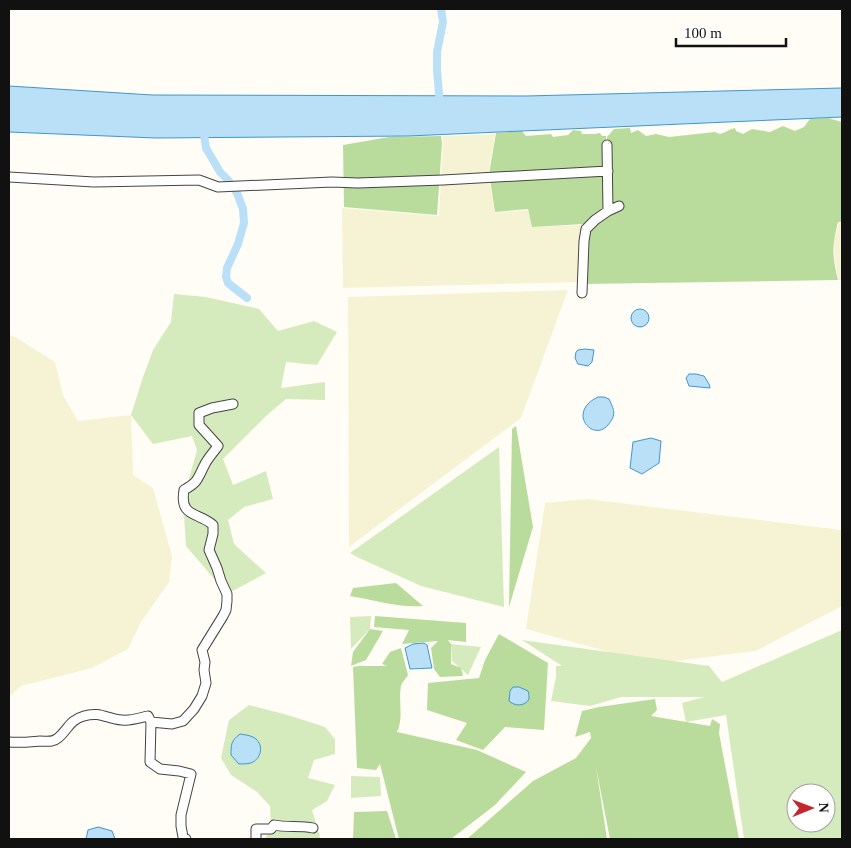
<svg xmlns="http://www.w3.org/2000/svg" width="851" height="848" viewBox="0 0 851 848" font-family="'Times New Roman',serif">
	<rect width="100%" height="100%" fill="#fffdf5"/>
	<!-- farmland -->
	<path fill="#f6f3d4" d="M495 134 488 174 495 213 528 210 532 227 583 225 579 282 343 288 342 208 439 216 443 142V136Z
		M839 223H842V280H839L838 279 835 262 834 240Z
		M568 290 521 418 349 547 348 297Z
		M9 335 15 337 55 362 63 395 78 421 131 415 133 475 153 488 172 556 169 582 141 622 128 649 92 668 21 686 9 697Z
		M587 499 841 530 842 606 756 651 652 664 526 629 545 503Z"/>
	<!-- green -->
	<path fill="#d5ebbd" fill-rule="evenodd" d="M174 294 206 297 259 309 278 331 314 321 337 332 317 365 286 362 281 388 325 382V400L286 399 266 416 223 459 233 485 266 471 273 499 244 507 228 520 234 544 266 573 227 594 186 546 183 500 197 450 192 436 153 444 131 415 143 377 153 350 171 322Z
		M499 447 504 607 421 586 357 557 350 553Z
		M371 616 370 629 351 649 350 617Z
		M842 630V839H744L726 715 686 722 682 703 704 697H621L590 706 551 701 556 677V666H562L522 640 709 666 722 682ZM796 793H826V823H796Z
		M451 644 481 647 468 675 452 661Z
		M249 705 291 716 325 727 335 739V754L314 760 308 778 335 785 327 801 312 810 320 837 319 839H265L271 829 270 806 257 792 231 775 221 758 229 720Z
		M351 776 380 777 381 796 351 798Z"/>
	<!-- forest -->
	<path fill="#b9dc9c" d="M828 118 842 122V222H838C832 245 832 257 838 280L583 284 587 229 610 209 607 137 614 129 630 128 631 133 638 130 646 136 656 134 669 137 715 132C722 137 728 129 735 128L736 131 743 134 752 129 770 132 783 126 795 131 804 127 810 119Z
		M573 130 581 131 582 134H595L600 133 602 136H606V170L489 174 496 133 522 131 526 136 551 134 553 137 568 135Z
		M441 136 442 143 437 215 344 207 343 145 389 137Z
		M607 172V210L586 226 584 224 532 227 528 209 495 212 490 179Z
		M516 426 533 527 509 607 512 429Z
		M396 583 423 606C399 608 374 600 350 596L353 588Z
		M375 616 466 623V642L448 640 451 644V664L461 668 463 676 440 677 434 669 431 648 438 641 402 644 409 630 374 627Z
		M370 629 383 631 366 660 351 666 353 652Z
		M499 634 548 663 544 730 505 727 483 750 456 740 467 723 427 710 428 683 479 678 485 660Z
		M401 648 408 675C406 679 402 682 401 686 398 701 404 717 397 732L477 750 526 772 495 805 451 839H399L380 764 376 770 357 768 353 667 358 666H387L382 664 390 652Z
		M655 699 657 710 651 716 710 726 712 719 720 724 719 733 739 839H610L596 767 607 839H467L533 781 576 758 591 738 590 732 575 737 582 711 599 707Z
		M387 811 396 839H353L354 812Z"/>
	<!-- water -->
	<path fill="#b9e0f7" stroke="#3f96cf" d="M9 86 152 95 526 96 842 88V117L408 136 156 138 9 132Z
		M631 318a9 9 0 1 1 18 0a9 9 0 1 1-18 0Z
		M585 349 594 350 592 362 588 366 578 364 575 358 576 352 578 350Z
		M689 374H696L704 376 709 384 710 388 689 386 686 378Z
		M598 397H604L609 399C614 410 617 414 608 425 593 443 566 412 598 397Z
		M651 438 661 441 659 463 642 474 630 468 633 442Z
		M424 643 427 645 432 668 410 669 405 648 413 644Z
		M513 687H519L528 691C529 693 529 698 529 699 525 707 514 706 509 701L510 691Z
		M240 734C245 735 251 735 256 739 264 746 261 759 251 763 247 764 242 764 239 764L231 755C231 744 231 741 240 734Z
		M98 827 112 831 115 839H86L88 830Z"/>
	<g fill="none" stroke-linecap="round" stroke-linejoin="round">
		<!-- canal -->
		<path stroke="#b9e0f7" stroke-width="8" d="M440 106 437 70V52L443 22 441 9
			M203 128 206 148 220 172 228 180 237 193 243 209 244 223 238 244 227 268 226 277 228 283 247 298"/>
		<!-- minor casing -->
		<g stroke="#444" stroke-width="11">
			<path id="minor" d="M607 145 608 211
				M9 177 94 182 199 180 218 187 332 182 358 183 443 180 608 171
				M582 293 584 241 586 229 595 220 608 211 619 206
				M151 722 150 762 160 769 179 771 191 774 181 815V826L183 837 186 839
				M9 742C21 743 28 742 40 741 47 741 52 743 58 738 68 730 69 720 84 716 100 711 107 719 122 720 131 721 139 718 148 716L151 722 172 724 183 721 194 709 202 696 206 683 204 670 205 662 202 650 223 616 226 610 227 601V594L221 581 217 568 209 550 213 534V525C199 512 179 518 184 490 198 482 197 480 204 466 207 459 213 453 218 446L199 425V413L212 408 233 404
				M256 839V829H271L274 825C287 828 300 825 313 828"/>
		</g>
		<!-- minor -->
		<use href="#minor" stroke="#fff" stroke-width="9"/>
	</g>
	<!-- border -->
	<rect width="851" height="848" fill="none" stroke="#111111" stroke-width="20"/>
	<!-- north arrow -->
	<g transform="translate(811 808) rotate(89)"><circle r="24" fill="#ffffff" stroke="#a0a0a0"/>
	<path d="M0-4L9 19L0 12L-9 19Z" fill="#c4262e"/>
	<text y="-8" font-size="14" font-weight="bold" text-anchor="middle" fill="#111111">N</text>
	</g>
	<!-- scale -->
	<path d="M676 38v8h110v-8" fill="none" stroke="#111111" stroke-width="2.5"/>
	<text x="684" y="38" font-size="15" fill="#111111" stroke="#ffffff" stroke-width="4" paint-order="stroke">100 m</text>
</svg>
